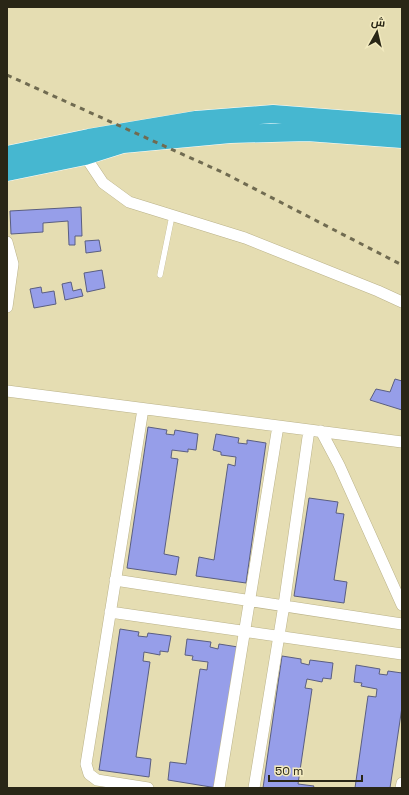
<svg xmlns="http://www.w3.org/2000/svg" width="409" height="795" viewBox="0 0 409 795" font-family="'Space Grotesk',Cairo,sans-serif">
	<rect width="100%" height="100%" fill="#e5ddb2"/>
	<!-- building -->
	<path fill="#969ee9" stroke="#5a5e81" d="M81 207 82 236H75V245H69L68 221 43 223V232L11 234 10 211Z
		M99 240 101 251 86 253 85 241Z
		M102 270 105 288 87 292 84 273Z
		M71 282 73 291 81 289 83 296 65 300 62 284Z
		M41 287 42 293 54 291 56 304 34 308 30 289Z
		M395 379 402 381V410L370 400 376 389 390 392Z
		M148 427 167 430 166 434 174 435 175 430 198 434 196 450 188 449V452L172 450 171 458 178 459 164 554 179 557 176 575 127 568Z
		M216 434 239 438 238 443 247 444V440L266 443 246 583 196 576 199 557 214 560 228 464 235 466 236 457 221 455V452L213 450Z
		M309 498 338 502 336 513 344 514 334 580 347 582 344 603 294 596Z
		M120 629 139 632 138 636 147 637 148 633 171 636 168 652 160 651V655L144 652 143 661 150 662 136 757 151 759 149 777 99 770Z
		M187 639 211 642 210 647 218 649 219 644 238 647 217 788 168 780 170 762 186 764 200 669 207 670 208 662 192 660 193 656 185 655Z
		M282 656 301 659V663L309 665 310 660 333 663 331 679 323 678 322 682 307 679 305 688 312 689 298 784 314 786 313 788H263Z
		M356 665 380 669 379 674 387 675 388 671 402 673V707L390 788H355L368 696 376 697 377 689 361 686 362 683 354 682Z"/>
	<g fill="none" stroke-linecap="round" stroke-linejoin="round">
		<!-- service casing -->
		<g stroke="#bab289" stroke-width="6">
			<path id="service" d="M160 275 172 216"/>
		</g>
		<!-- minor casing -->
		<g stroke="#bab289" stroke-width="12">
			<path id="minor" d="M85 156 103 183 129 202 245 238 378 291 402 302
				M7 242 13 264 7 307
				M7 391 402 442
				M143 409 86 764 89 774 97 780 148 788
				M321 431 339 465 402 605
				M115 580 402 624
				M110 612 402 654
				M219 788 278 426
				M254 788 284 605 309 430
				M401 788 402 783"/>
		</g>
		<!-- trunk casing -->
		<g stroke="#fff" stroke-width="19">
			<path id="trunk" d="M7 155 89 138 196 120 273 114 402 124
				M7 172 85 156 123 144 230 134 307 132 402 139"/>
		</g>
		<!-- service -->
		<use href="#service" stroke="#fff" stroke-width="5.5"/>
		<!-- minor -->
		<use href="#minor" stroke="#fff" stroke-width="11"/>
		<!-- trunk -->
		<use href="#trunk" stroke="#46b7d0" stroke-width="18"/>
		<!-- rail -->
		<path stroke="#706b51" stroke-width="3" stroke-dasharray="5 5" stroke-linecap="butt" d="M7 75 224 173 402 265"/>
	</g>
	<!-- border -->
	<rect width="409" height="795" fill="none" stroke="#292616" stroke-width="16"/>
	<!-- north arrow -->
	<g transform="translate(377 32) rotate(8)" stroke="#f2eabf" stroke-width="3" paint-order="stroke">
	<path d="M0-3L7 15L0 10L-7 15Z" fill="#292616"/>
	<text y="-6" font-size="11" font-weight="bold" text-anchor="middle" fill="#292616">ش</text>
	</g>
	<!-- scale -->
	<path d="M269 775v6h93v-6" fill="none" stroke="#292616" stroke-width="2"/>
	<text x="275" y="775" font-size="12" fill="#292616" stroke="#f2eabf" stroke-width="3" paint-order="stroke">50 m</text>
</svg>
